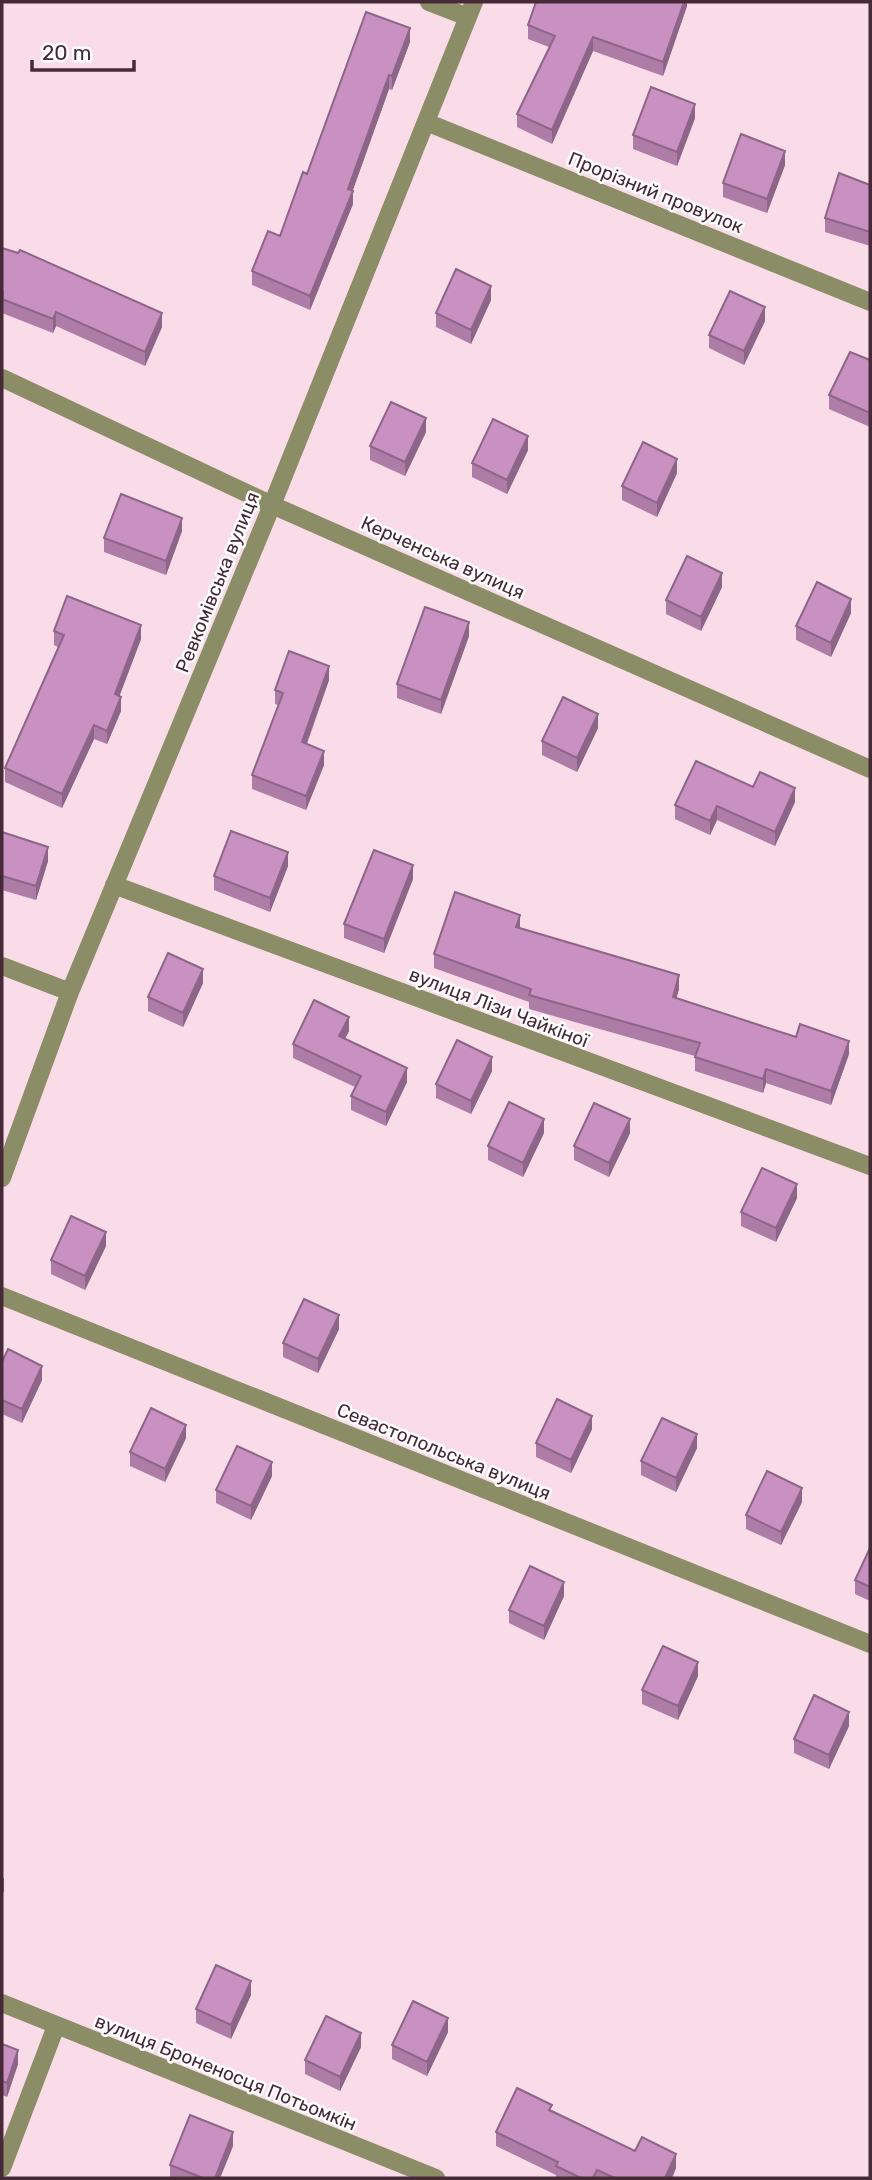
<svg xmlns="http://www.w3.org/2000/svg" width="872" height="2180" viewBox="0 0 872 2180" font-family="Rubik,sans-serif">
	<rect width="100%" height="100%" fill="#fadbe8"/>
	<g fill="none" stroke-linecap="round" stroke-linejoin="round">
		<!-- minor -->
		<path stroke="#8a8d66" stroke-width="18" d="M429 2 468 17
			M426 122 870 302
			M2 378 272 505 870 769
			M114 885 870 1166
			M2 966 70 992
			M2 1178 70 992 272 505 474 2
			M2 1296 870 1644
			M2 2003 436 2178
			M2 2168 56 2026"/>
	</g>
	<!-- wall -->
	<path fill="#ad7ca7" d="M687 2V6L663 76 593 51 552 144 517 127V114L549 47 528 39V25Z
		M410 42 392 90 389 89 353 190V204L310 310 252 285V271L280 236 307 174Z
		M695 118 677 166 633 149V135Z
		M785 165 767 213 723 197V183Z
		M870 185V246L825 232V218Z
		M2 248 162 327 145 366 56 326 53 333 2 313Z
		M491 300 471 344 436 327V313Z
		M765 321 744 365 709 348V335Z
		M870 360V427L829 409V395Z
		M426 432 405 476 370 460V446Z
		M528 450 507 494 472 477V463Z
		M677 473 657 517 622 500V486Z
		M182 531 166 575 104 552V538Z
		M722 587 701 631 666 614V600Z
		M851 613 831 657 796 640V626Z
		M54 631 141 639 119 696 121 711 107 744 94 739 62 808 5 782V768L58 647 54 645Z
		M469 636 441 714 397 698V684Z
		M329 680 307 744 324 765 306 810 252 789V775L278 705 275 704V690Z
		M598 728 577 772 542 755V741Z
		M753 787 795 802 775 846 717 820 710 835 675 819V805Z
		M2 832 48 861 36 900 2 890Z
		M288 866 270 912 214 890V876Z
		M413 879 384 953 344 938V924Z
		M520 929 679 989 676 998 849 1054 831 1105 766 1083 763 1093 695 1071V1056L529 1009V1002L434 968V954Z
		M203 983 183 1027 148 1011V997Z
		M349 1031 345 1039 407 1082 386 1126 351 1110V1096L355 1087 293 1058V1044Z
		M492 1071 471 1114 436 1098V1084Z
		M544 1133 523 1177 488 1160V1146Z
		M630 1133 609 1177 574 1160V1146Z
		M797 1198 776 1242 741 1226V1212Z
		M106 1246 85 1290 51 1274V1260Z
		M339 1329 318 1373 283 1357V1343Z
		M2 1362 42 1380 22 1423 2 1414Z
		M592 1429 571 1473 536 1457V1443Z
		M186 1438 165 1482 130 1466V1452Z
		M697 1448 676 1492 641 1475V1461Z
		M272 1476 251 1520 216 1503V1490Z
		M802 1502 781 1545 746 1529V1515Z
		M870 1548V1601L855 1594V1580Z
		M564 1596 544 1640 509 1623V1610Z
		M698 1676 678 1720 642 1704V1690Z
		M849 1726 829 1769 794 1753V1739Z
		M251 1995 231 2039 196 2023V2009Z
		M448 2032 427 2076 392 2059V2045Z
		M2 2044 18 2064 7 2097 2 2095Z
		M361 2047 340 2091 305 2074V2060Z
		M552 2110 635 2151 676 2168 672 2178H556V2175L496 2146V2132Z
		M233 2146 220 2178H170V2165Z"/>
	<!-- shaded-wall -->
	<path fill="#8d6588" d="M684 2H687V6L663 76V62Z
		M410 28V42L392 90V76Z
		M593 37V51L552 144V130Z
		M389 75V89L351 195 353 191V204L310 310V296Z
		M695 104V118L677 166V152Z
		M785 151V165L767 213V199Z
		M491 286V300L471 344V330Z
		M765 307V321L744 365V351Z
		M56 312V326L53 333V319Z
		M162 313V327L145 366V352Z
		M426 418V432L405 476V462Z
		M528 436V450L507 494V480Z
		M677 459V473L657 517V503Z
		M182 518V531L166 575V561Z
		M722 573V587L701 631V617Z
		M851 599V613L831 657V643Z
		M469 622V636L441 714V700Z
		M141 625V639L115 708V694Z
		M329 666V680L302 756V742Z
		M121 697V711L107 744V731Z
		M598 714V728L577 772V758Z
		M94 725V739L62 808V794Z
		M324 751V765L306 810V796Z
		M795 788V802L775 846V832Z
		M717 806V820L710 835V821Z
		M48 847V861L36 900V886Z
		M288 852V866L270 912V898Z
		M413 865V879L384 953V939Z
		M520 915V929L516 927Z
		M203 969V983L183 1027V1013Z
		M679 975V989L673 1011V997Z
		M349 1017V1031L339 1050V1036Z
		M849 1041V1054L831 1105V1091Z
		M492 1057V1071L471 1114V1101Z
		M407 1068V1082L386 1126V1112Z
		M766 1069V1083L763 1093V1079Z
		M544 1119V1133L523 1177V1163Z
		M630 1119V1133L609 1177V1163Z
		M797 1184V1198L776 1242V1228Z
		M106 1232V1246L85 1290V1276Z
		M339 1315V1329L318 1373V1359Z
		M42 1366V1380L22 1423V1409Z
		M592 1416V1429L571 1473V1460Z
		M186 1425V1438L165 1482V1469Z
		M697 1434V1448L676 1492V1478Z
		M272 1462V1476L251 1520V1506Z
		M802 1488V1502L781 1545V1532Z
		M564 1582V1596L544 1640V1626Z
		M698 1662V1676L678 1720V1706Z
		M849 1712V1726L829 1769V1755Z
		M4 1877V1891L2 1896V1882Z
		M251 1981V1995L231 2039V2025Z
		M448 2018V2032L427 2076V2062Z
		M361 2033V2047L340 2091V2077Z
		M18 2050V2064L7 2097V2083Z
		M233 2132V2146L220 2178H215Z
		M676 2154V2168L672 2178H665Z"/>
	<!-- building -->
	<path fill="#c990c2" stroke="#8d6588" stroke-width="2" d="M536 2H684L663 62 593 37 552 130 517 114 555 36 528 25Z
		M366 12 410 28 392 76 389 75 348 189 353 191 310 296 252 271 268 231 280 236 303 172 307 174Z
		M651 87 695 104 677 152 633 135Z
		M741 134 785 151 767 199 723 183Z
		M839 173 870 185V232L825 218Z
		M2 248 18 253 20 250 162 313 145 352 56 312 53 319 2 299 3 292 2 291Z
		M456 269 491 286 471 330 436 313Z
		M730 291 765 307 744 351 709 335Z
		M850 352 870 360V413L829 395Z
		M391 402 426 418 405 462 370 446Z
		M493 419 528 436 507 480 472 463Z
		M643 442 677 459 657 503 622 486Z
		M121 494 182 518 166 561 104 538Z
		M687 556 722 573 701 617 666 600Z
		M817 582 851 599 831 643 796 626Z
		M67 596 141 625 115 694 121 697 107 731 94 725 62 794 5 768 64 635 54 631Z
		M425 607 469 622 441 700 397 684Z
		M289 651 329 666 302 742 324 751 306 796 252 775 283 693 275 690Z
		M563 697 598 714 577 758 542 741Z
		M696 761 753 787 760 772 795 788 775 832 717 806 710 821 675 805Z
		M231 831 288 852 270 898 214 876Z
		M2 832 48 847 36 886 2 876Z
		M374 850 413 865 384 939 344 924Z
		M455 892 520 915 516 927 679 975 673 997 796 1037 800 1024 849 1041 831 1091 766 1069 763 1079 695 1057 700 1043 529 995 531 989 434 954Z
		M168 953 203 969 183 1013 148 997Z
		M314 1000 349 1017 339 1036 407 1068 386 1112 351 1096 361 1076 293 1044Z
		M457 1040 492 1057 471 1101 436 1084Z
		M509 1102 544 1119 523 1163 488 1146Z
		M594 1103 630 1119 609 1163 574 1146Z
		M762 1168 797 1184 776 1228 741 1212Z
		M71 1216 106 1232 85 1276 51 1260Z
		M304 1299 339 1315 318 1359 283 1343Z
		M8 1349 42 1366 22 1409 2 1400V1362Z
		M557 1399 592 1416 571 1460 536 1443Z
		M151 1408 186 1425 165 1469 130 1452Z
		M662 1418 697 1434 676 1478 641 1461Z
		M237 1446 272 1462 251 1506 216 1490Z
		M767 1471 802 1488 781 1532 746 1515Z
		M870 1548V1587L855 1580Z
		M530 1566 564 1582 544 1626 509 1610Z
		M663 1646 698 1662 678 1706 642 1690Z
		M814 1695 849 1712 829 1755 794 1739Z
		M216 1965 251 1981 231 2025 196 2009Z
		M413 2001 448 2018 427 2062 392 2045Z
		M326 2016 361 2033 340 2077 305 2060Z
		M2 2044 18 2050 7 2083 2 2081Z
		M517 2088 552 2105 549 2110 635 2151 642 2137 676 2154 665 2178H615L597 2170 593 2178H581L556 2166 558 2162 496 2132Z
		M190 2115 233 2132 215 2178H203L170 2165Z"/>
	<g text-anchor="middle" stroke-width="5" stroke-linejoin="round" paint-order="stroke">
		<!-- street labels -->
		<g font-size="19" fill="#472a37" stroke="#fff">
			<text transform="translate(656 192) rotate(22)" y="7">Прорізний провулок</text>
			<text transform="translate(443 557) rotate(24)" y="7">Керченська вулиця</text>
			<text transform="translate(217 582) rotate(-68)" y="7">Ревкомівська вулиця</text>
			<text transform="translate(499 1007) rotate(21)" y="7">вулиця Лізи Чайкіної</text>
			<text transform="translate(444 1451) rotate(22)" y="7">Севастопольська вулиця</text>
			<text transform="translate(226 2072) rotate(22)" y="7">вулиця Броненосця Потьомкін</text>
		</g>
	</g>
	<!-- border -->
	<rect width="872" height="2180" fill="none" stroke="#472a37" stroke-width="7"/>
	<!-- scale -->
	<path d="M32 60v10h102v-10" fill="none" stroke="#472a37" stroke-width="3.5"/>
	<text x="42" y="60" font-size="21" fill="#472a37" stroke="#ffffff" stroke-width="5" paint-order="stroke">20 m</text>
</svg>
